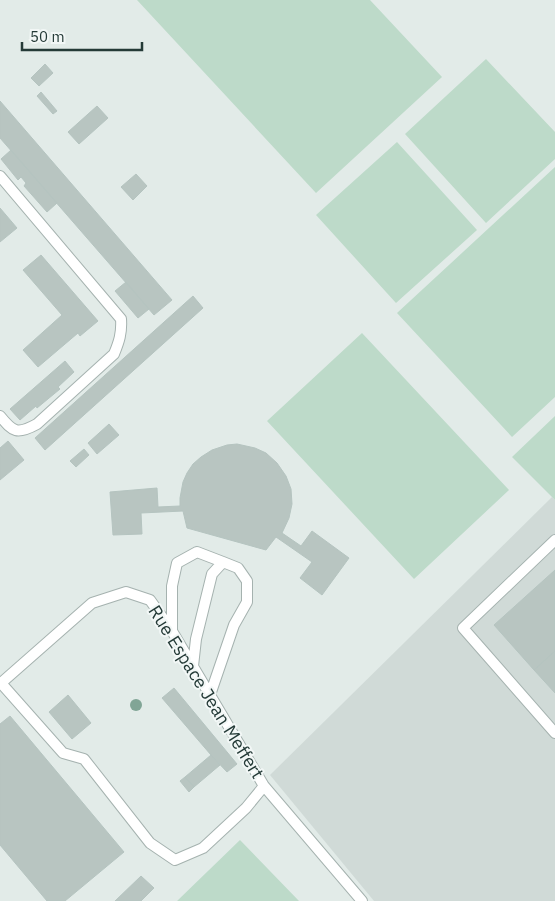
<svg xmlns="http://www.w3.org/2000/svg" width="555" height="901" viewBox="0 0 555 901" font-family="'IBM Plex Sans',sans-serif">
	<rect width="100%" height="100%" fill="#e2ebe8"/>
	<!-- built -->
	<path fill="#d0dad7" d="M552 497 555 500V901H374L270 775Z"/>
	<!-- green -->
	<path fill="#bddac9" d="M137 0H370L442 77 316 193Z
		M486 59 555 132V159L486 223 405 134Z
		M397 142 477 230 396 303 316 215Z
		M555 167V397L512 437 397 313Z
		M362 333 509 490 414 579 267 421Z
		M555 416V500L512 457Z
		M240 840 299 901H177Z"/>
	<!-- building -->
	<path fill="#b8c5c1" stroke="#b5c4c0" d="M45 64 53 73 39 86 31 78Z
		M41 92 57 111 53 114 37 96Z
		M0 101 172 300 154 315 0 138Z
		M97 106 108 118 79 144 68 132Z
		M11 150 57 203 47 212 24 186 26 183 21 177 18 180 1 159Z
		M136 174 147 186 133 200 121 187Z
		M0 208 17 228 0 242Z
		M41 255 98 321 80 336 78 333 38 367 23 350 62 315 23 270Z
		M126 282 149 309 138 318 115 291Z
		M193 296 203 308 45 450 35 438Z
		M65 361 74 372 58 387 60 389 37 408 36 406 20 420 10 409Z
		M109 424 119 435 97 454 88 443Z
		M8 441 24 460 0 480V448Z
		M237 444 255 448 266 453 277 463 286 476 291 489 292 504 289 518 282 533 301 546 312 531 349 558 322 595 300 578 312 562 276 537 266 550 187 528 183 511 141 513 142 534 113 535 110 492 157 488 158 507 180 506V498L183 482 187 473 193 464 201 457 212 450 227 445Z
		M84 449 89 455 76 467 70 461Z
		M555 570V651L534 670 494 625Z
		M555 651V693L534 670Z
		M174 688 237 764 227 772 211 755 162 698Z
		M68 695 91 723 72 739 49 712Z
		M10 716 124 852 65 901H47L0 845V724Z
		M211 755 220 765 194 787 185 777Z
		M185 777 194 787 189 792 180 781Z
		M141 876 154 888 141 901H115Z"/>
	<g fill="none" stroke-linecap="round" stroke-linejoin="round">
		<!-- lane casing -->
		<g stroke="#a5b2af" stroke-width="12">
			<path id="lane" d="M0 176 121 319C122 333 119 342 114 354L37 424C17 435 13 432 0 416
				M555 540 463 628 555 733
				M172 631V586L177 563 197 552 223 562
				M193 666 196 639 212 574 223 562 238 568 247 581V602L234 625 210 695
				M1 683 63 753 84 759 150 843 175 860 203 848 246 808 264 786
				M0 684 92 603 126 592 150 600 172 631 264 786 362 901"/>
		</g>
		<!-- lane -->
		<use href="#lane" stroke="#fff" stroke-width="10"/>
	</g>
	<!-- trees -->
	<circle fill="#81a596" cx="136" cy="705" r="6"/>
	<g text-anchor="middle" stroke-width="4" stroke-linejoin="round" paint-order="stroke">
		<!-- street labels -->
		<g font-size="18" fill="#243a37" stroke="#f2f7f6">
			<text transform="translate(206 692) rotate(58)" y="6">Rue Espace Jean Meffert</text>
		</g>
	</g>
	<!-- scale -->
	<path d="M22 42v8h120v-8" fill="none" stroke="#243a37" stroke-width="2.5"/>
	<text x="30" y="42" font-size="15" fill="#243a37" stroke="#f2f7f6" stroke-width="4" paint-order="stroke">50 m</text>
</svg>
